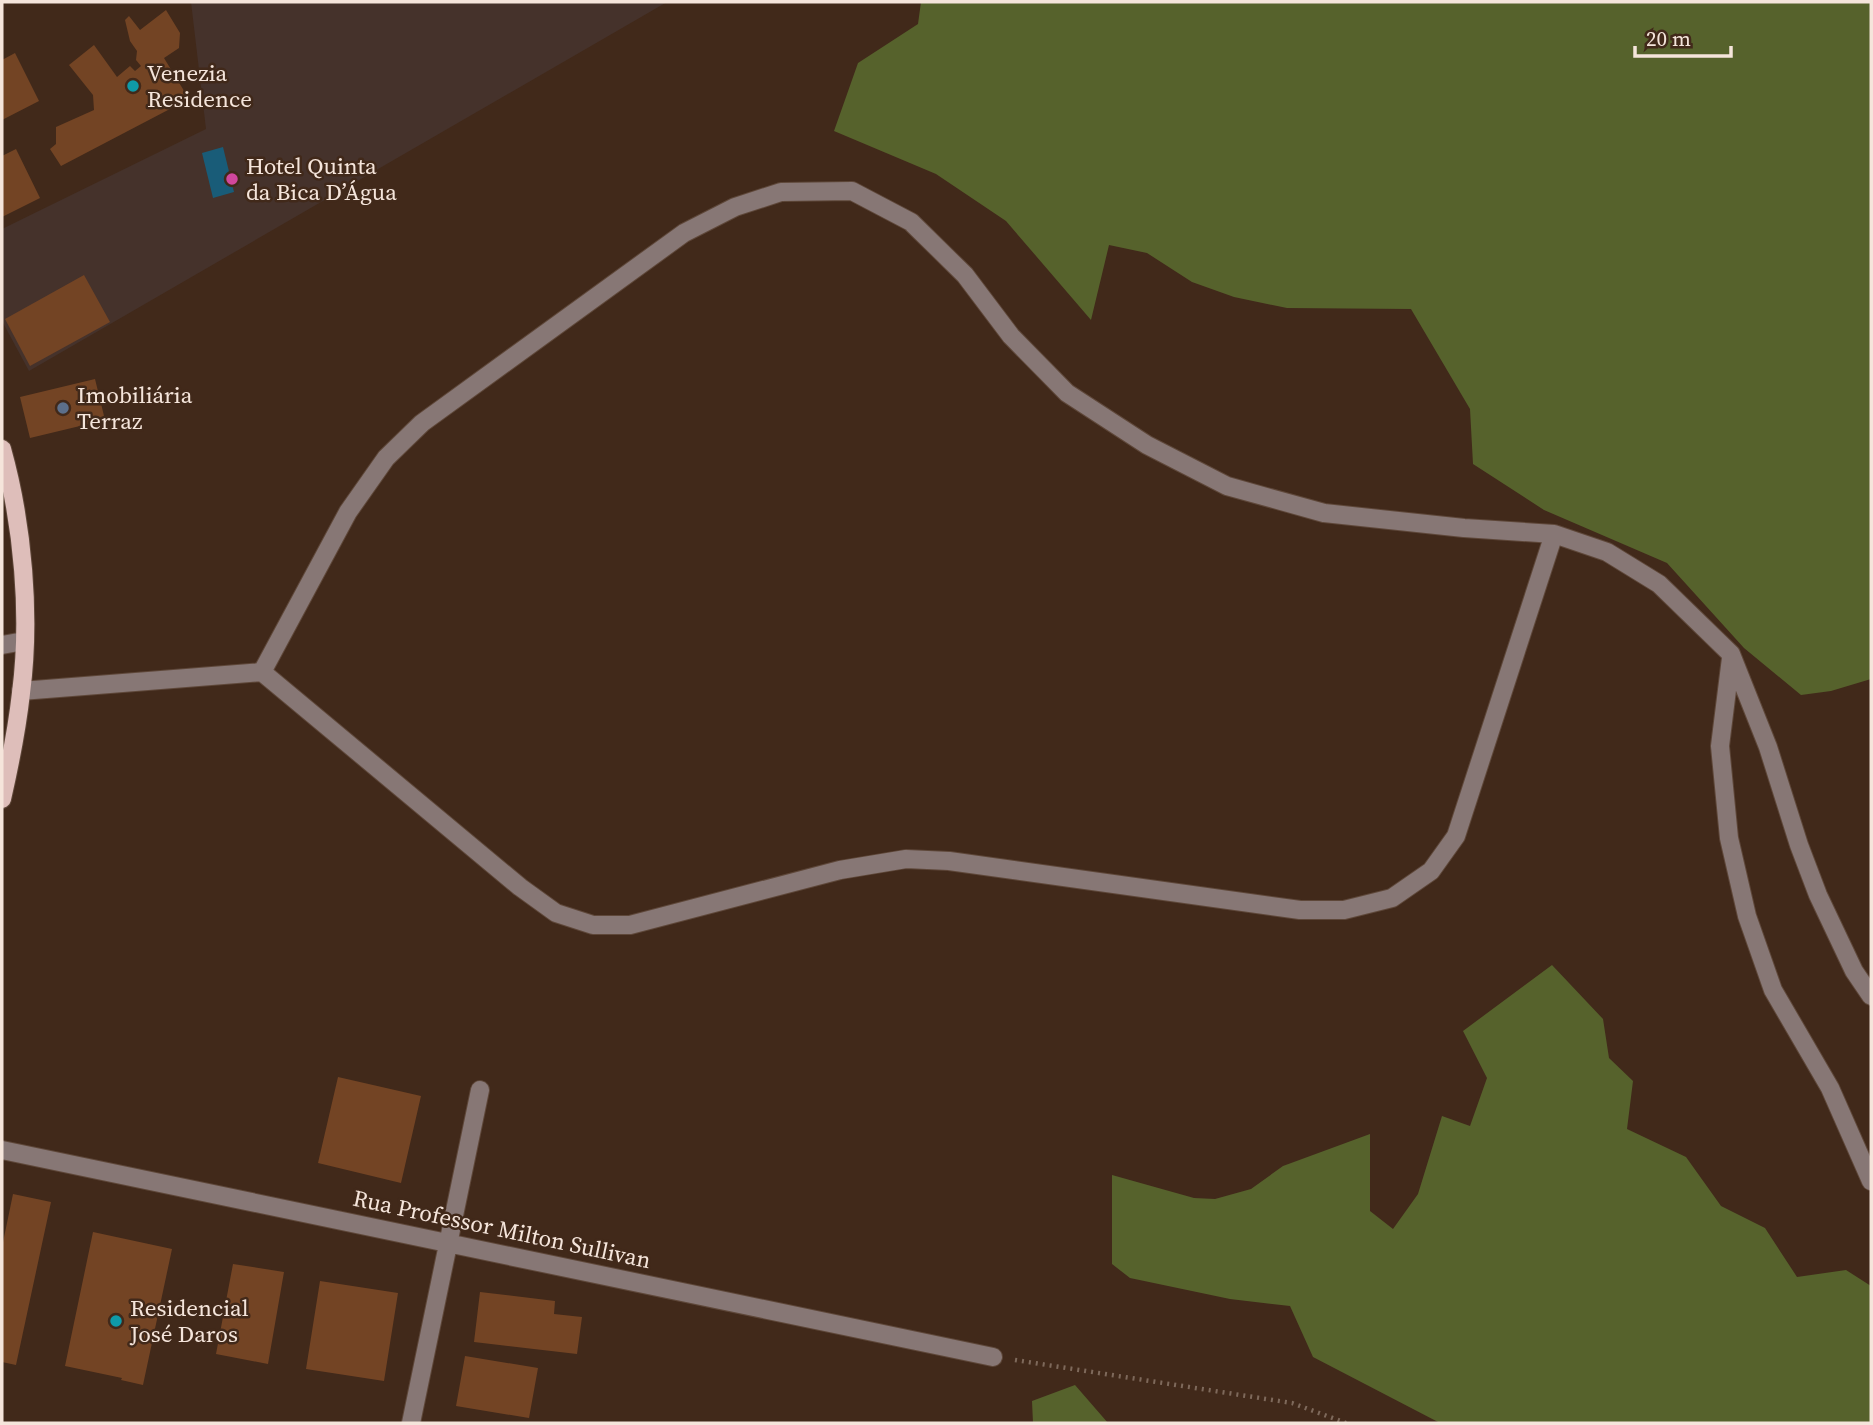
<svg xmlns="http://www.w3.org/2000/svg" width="1873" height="1425" viewBox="0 0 1873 1425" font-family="'Source Serif 4',serif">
	<rect width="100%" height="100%" fill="#41291a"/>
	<!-- commercial -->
	<path fill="#45322b" d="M191 2H667L29 371 2 321V229L206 129Z"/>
	<!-- forest -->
	<path fill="#56622c" d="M921 2H1871V679L1831 691 1801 695 1744 648 1667 563 1544 510 1473 464 1470 409 1411 309 1287 308 1234 297 1192 282 1147 253 1109 245 1091 320 1006 221 936 174 834 131 858 63 918 24Z
		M1552 965 1603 1019 1609 1058 1633 1081 1627 1129 1686 1157 1721 1206 1765 1228 1797 1277 1846 1270 1871 1286V1423H1440L1313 1357 1290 1306 1230 1299 1130 1278 1112 1264V1175L1194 1198 1215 1199 1251 1189 1283 1166 1370 1134V1211L1393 1229 1418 1194 1442 1116 1470 1126 1487 1078 1463 1031Z
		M1075 1385 1108 1423H1033L1032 1401Z"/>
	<!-- water -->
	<path fill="#195c78" d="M223 147 234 192 213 198 202 153Z"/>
	<!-- building -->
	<path fill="#734424" d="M166 10 180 33 179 48 164 58 189 99 61 166 50 149 56 144V127L94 110 93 95 69 65 94 45 117 77 130 66 135 71 141 66 136 60 137 51 130 41 125 20 129 16 140 30Z
		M15 53 39 101 2 120V60Z
		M16 149 40 198 2 217V156Z
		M84 275 110 322 30 366 5 319Z
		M95 379 105 420 30 438 20 397Z
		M338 1077 421 1096 401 1183 318 1163Z
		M13 1194 51 1202 16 1365 2 1362V1247Z
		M93 1232 172 1249 143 1385 121 1380 122 1378 65 1366Z
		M233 1264 284 1272 268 1364 216 1354Z
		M320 1281 398 1293 384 1381 306 1369Z
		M480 1292 555 1301 554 1314 582 1317 577 1354 474 1342Z
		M465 1356 538 1368 529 1418 456 1406Z"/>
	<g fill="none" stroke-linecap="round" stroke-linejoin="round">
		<!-- minor casing -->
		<g stroke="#5e4739" stroke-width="20">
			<path id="minor" d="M2 645 24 641
				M1731 658 1720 746 1729 838 1747 916 1773 990 1830 1088 1871 1181
				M262 672 348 512 386 458 422 423 684 233 735 207 781 192 852 191 911 222 965 275 1011 336 1067 393 1147 445 1227 486 1324 513 1464 528 1554 534 1607 552 1659 584 1731 654 1768 747 1799 845 1818 895 1854 971 1871 996
				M21 691 262 672 520 887 556 913 593 925H630L840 870 906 859 949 861 1300 910H1344L1392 898 1431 871 1456 836 1554 534
				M2 1150 993 1357
				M411 1423 480 1090"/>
		</g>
		<!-- major casing -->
		<g stroke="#5e4739" stroke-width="20">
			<path id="major" d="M2 449C23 524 31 616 21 693 17 729 10 764 2 799"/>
		</g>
		<!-- path -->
		<path stroke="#7e695b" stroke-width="4.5" stroke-dasharray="2 5" stroke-linecap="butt" d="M1015 1360 1292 1403 1346 1423"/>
		<!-- minor -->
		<use href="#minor" stroke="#877775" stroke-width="18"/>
		<!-- major -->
		<use href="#major" stroke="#debeba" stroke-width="18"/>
	</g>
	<!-- markers -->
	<g fill="#0f9aa8" stroke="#41291a" stroke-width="2.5">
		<circle cx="133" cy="86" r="7"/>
		<circle cx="116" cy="1321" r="7"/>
	</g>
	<circle fill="#d1479c" stroke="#41291a" stroke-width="2.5" cx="232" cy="179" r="7"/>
	<circle fill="#5c6f8a" stroke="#41291a" stroke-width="2.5" cx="63" cy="408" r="7"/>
	<g text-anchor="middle" stroke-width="5" stroke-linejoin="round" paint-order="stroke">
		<!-- poi labels -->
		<g font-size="23" fill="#f5e5db" stroke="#41291a" text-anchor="start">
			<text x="147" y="81">Venezia<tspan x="147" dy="26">Residence</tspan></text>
			<text x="246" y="174">Hotel Quinta<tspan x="246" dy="26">da Bica D’Água</tspan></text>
			<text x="77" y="403">Imobiliária<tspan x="77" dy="26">Terraz</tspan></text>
			<text x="130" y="1316">Residencial<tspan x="130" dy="26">José Daros</tspan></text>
		</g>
		<!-- street labels -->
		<g font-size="23" fill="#f5e5db" stroke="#41291a">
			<text transform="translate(502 1229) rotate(12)" y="8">Rua Professor Milton Sullivan</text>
		</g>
	</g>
	<!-- border -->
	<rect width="1873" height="1425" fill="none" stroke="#f5e5db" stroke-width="7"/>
	<!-- scale -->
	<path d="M1635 46v10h96v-10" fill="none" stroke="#f5e5db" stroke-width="3.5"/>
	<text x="1646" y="46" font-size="21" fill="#f5e5db" stroke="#41291a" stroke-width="5" paint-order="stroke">20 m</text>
</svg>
